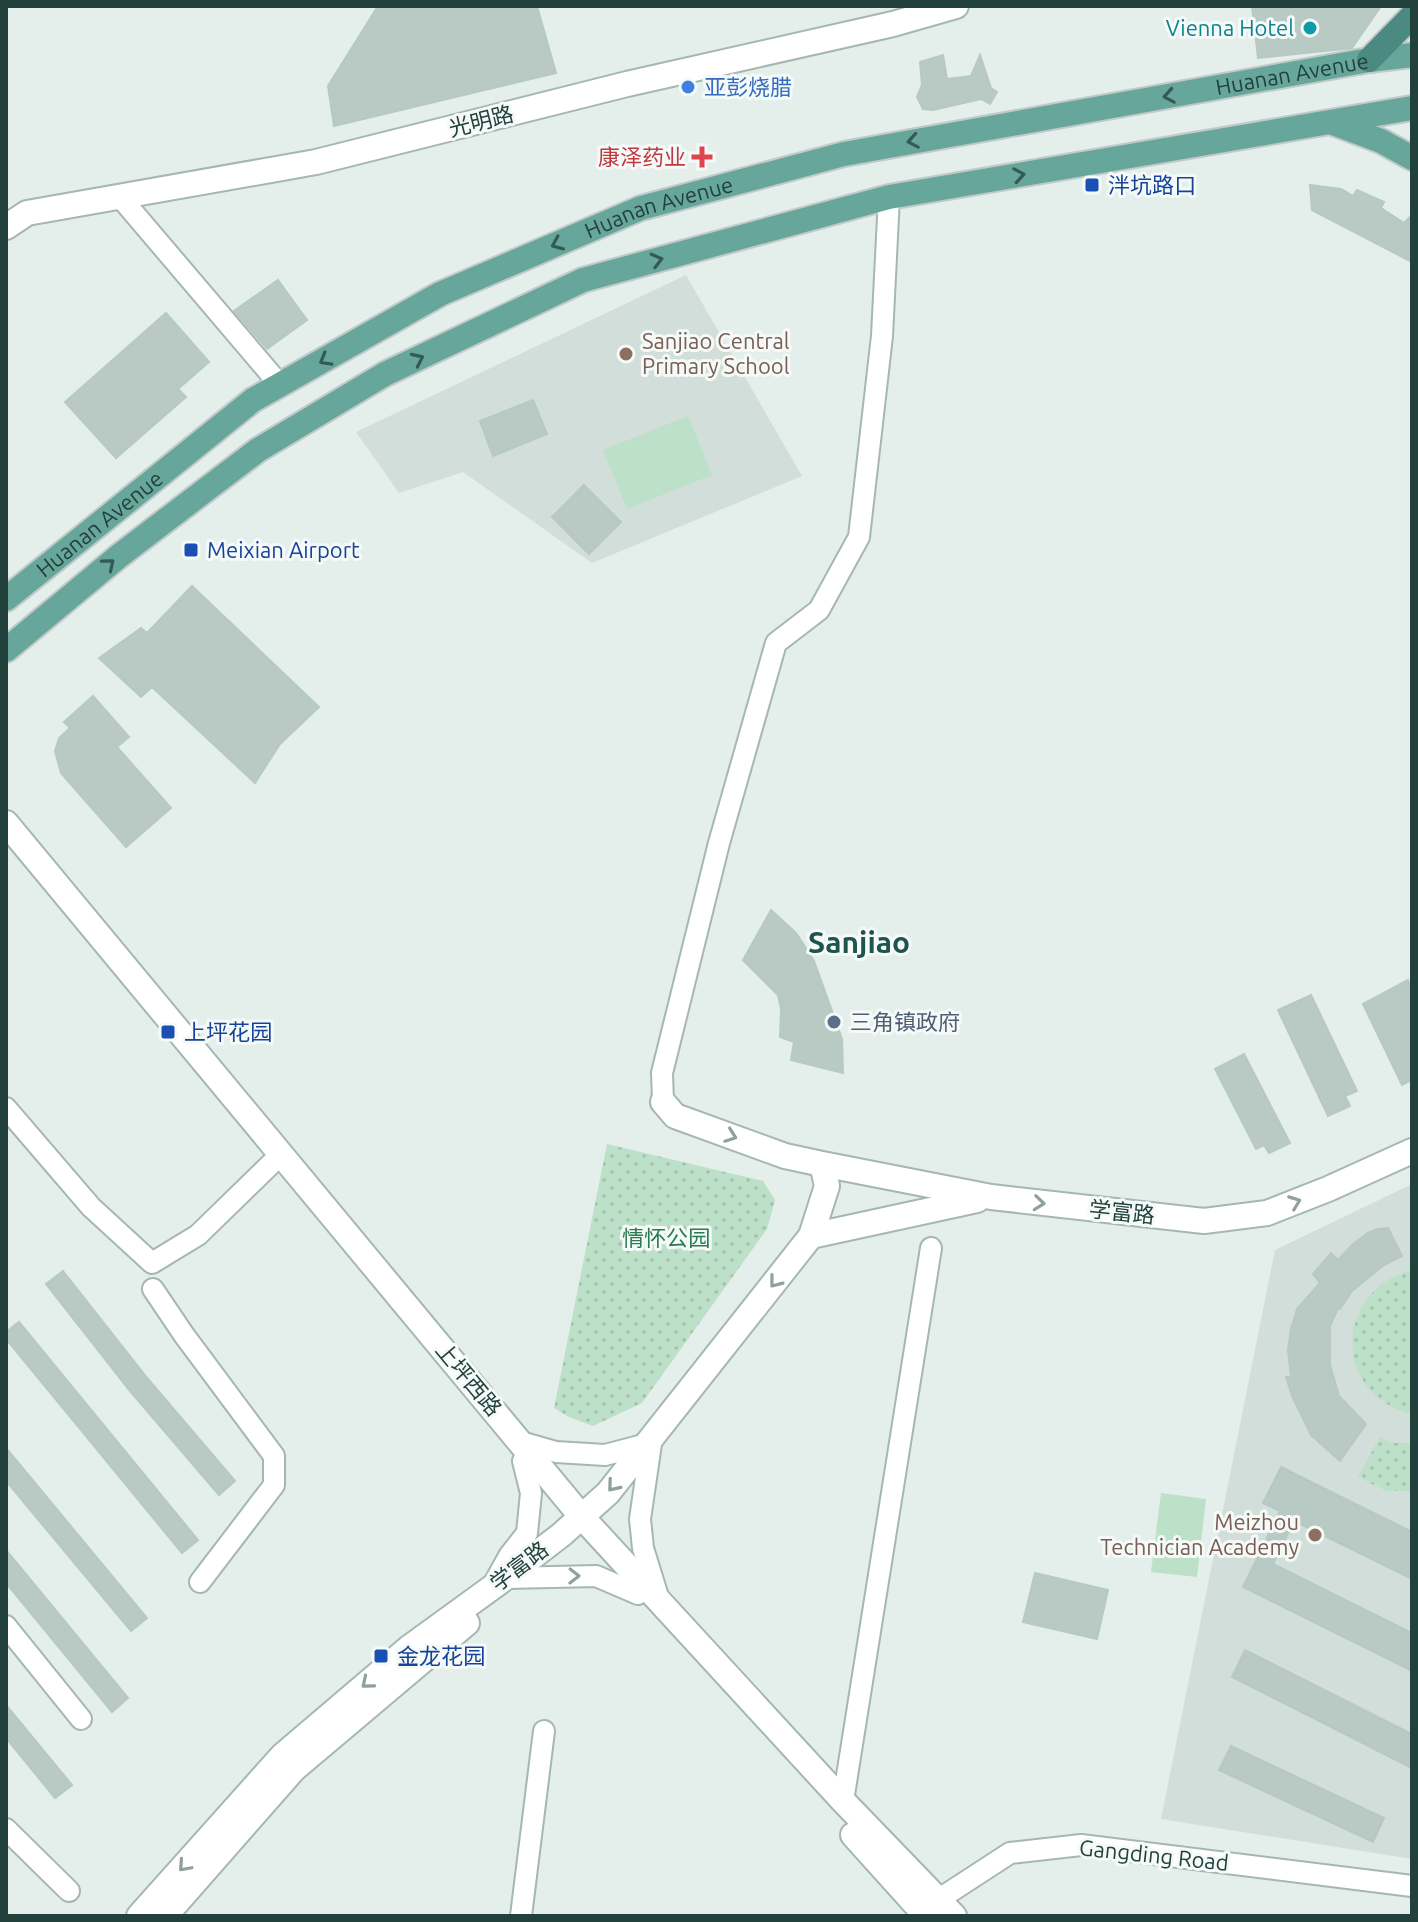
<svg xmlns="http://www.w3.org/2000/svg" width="1418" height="1922" viewBox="0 0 1418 1922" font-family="Ubuntu,'Noto Sans SC',sans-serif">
	<defs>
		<pattern id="grass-dots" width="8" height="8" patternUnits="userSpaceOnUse" patternTransform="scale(2)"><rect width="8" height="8" fill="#bde0c9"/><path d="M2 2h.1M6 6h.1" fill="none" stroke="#a2c1ae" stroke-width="1.8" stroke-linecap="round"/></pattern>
	</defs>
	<rect width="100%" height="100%" fill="#e4eeeb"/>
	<!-- built -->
	<path fill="#d2deda" d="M686 275 802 476 592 563 463 472 399 493 356 432Z
		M1412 1184V1859L1161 1819 1275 1250Z"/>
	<!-- grass -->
	<path fill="url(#grass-dots)" d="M607 1144 763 1181 775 1200 767 1229 642 1403 593 1426 569 1417 554 1408Z
		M1412 1270V1414C1332 1395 1333 1291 1412 1270Z
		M1380 1437 1392 1443H1412V1491H1386L1358 1477Z"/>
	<!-- garden -->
	<path fill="#bde0c9" d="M688 416 712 475 627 509 603 450Z
		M1161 1493 1206 1499 1197 1577 1151 1572Z"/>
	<!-- building -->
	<path fill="#b9c9c4" stroke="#b6c9c3" stroke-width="2" d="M378 6H537L556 73 334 126 328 86Z
		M1252 6H1381L1352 48 1258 58Z
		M943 55 947 79 971 76 980 55 991 88 997 92 990 104 981 99 933 110 923 109 917 97 922 85 920 62Z
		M1310 185 1341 189 1353 196 1357 190 1384 202 1381 208 1404 223 1412 215V262L1312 210Z
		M278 280 307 320 267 349 234 311Z
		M166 313 209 362 178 389 186 397 116 458 65 402Z
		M533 400 547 434 493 456 480 421Z
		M584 485 621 522 589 554 552 517Z
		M192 586 319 707 280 744 255 783 152 687 141 697 99 658 141 628 147 633Z
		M93 696 129 737 117 747 171 808 126 847 61 773 55 751 59 738 70 728 64 722Z
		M771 910 796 933 814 961 842 1039 843 1073 791 1060 794 1042 780 1037 781 1009 778 995 743 960Z
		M1408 980 1412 990V1080L1402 1085 1363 1004Z
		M1311 995 1357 1091 1345 1096 1350 1106 1328 1116 1278 1010Z
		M1244 1054 1290 1143 1269 1153 1264 1145 1256 1149 1215 1069Z
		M1388 1228 1402 1256 1384 1265 1352 1291 1340 1309 1338 1308 1330 1326V1365L1339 1396 1366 1424 1340 1461 1311 1435 1292 1396 1286 1377H1291L1288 1350 1291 1329 1297 1309 1320 1283 1313 1274 1331 1253 1338 1260 1352 1245 1368 1233 1378 1229Z
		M63 1271 148 1379 235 1481 219 1495 130 1391 46 1284Z
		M19 1322 198 1540 182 1553 6 1339V1332Z
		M6 1448 147 1618 131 1631 6 1481Z
		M1281 1467 1412 1532V1579L1294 1521 1273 1564 1412 1633V1671L1243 1587 1280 1511 1263 1503Z
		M6 1550 128 1698 112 1712 6 1583Z
		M1035 1573 1108 1590 1097 1639 1023 1622Z
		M1245 1650 1412 1734V1768L1232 1677Z
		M6 1705 72 1785 55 1798 6 1738Z
		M1231 1746 1384 1818 1373 1842 1219 1770Z"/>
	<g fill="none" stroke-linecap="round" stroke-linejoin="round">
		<!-- minor casing -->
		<g stroke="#a6b7b3" stroke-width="24">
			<path id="minor" d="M121 198 280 385
				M663 1102 662 1073 719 843 776 643 819 610 859 537 882 336 889 197
				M6 1108 91 1207 152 1263 198 1235 274 1161
				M153 1289 184 1335 274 1456V1485L200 1582
				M652 1437 640 1519 643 1548 659 1600
				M521 1442 556 1452 605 1455 647 1444
				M505 1578 596 1576 638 1594
				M493 1585 509 1556 527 1533 531 1493 523 1461
				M6 1626 81 1719
				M843 1801 931 1248
				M6 1829 69 1891
				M927 1907 1010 1853 1081 1845 1412 1886
				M521 1916 544 1731"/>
		</g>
		<!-- tertiary casing -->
		<g stroke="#a6b7b3" stroke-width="28">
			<path id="tertiary" d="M6 227 27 213 316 162 627 84 893 24 956 6
				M6 823 581 1516 843 1801 954 1916
				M663 1102 675 1116 785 1156 822 1164 991 1197 1204 1221 1267 1213 1328 1189 1412 1151
				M811 1236 977 1200
				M853 1835 926 1916
				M139 1916 282 1756 410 1647 505 1578 561 1535 608 1493 811 1236 827 1186 822 1164
				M165 1916 294 1769 467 1623"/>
		</g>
		<!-- primary casing -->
		<g stroke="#c1cac8" stroke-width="28">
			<g id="primary">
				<path d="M1333 123 1381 141 1412 158"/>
				<path id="s1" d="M6 599 253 400 440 294 641 208 844 154 1369 60 1412 55"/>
				<path d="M6 650 119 556 258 450 385 374 583 280 889 197 1412 108"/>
			</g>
		</g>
		<!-- trunk casing -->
		<g stroke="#c1cac8" stroke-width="28">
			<path id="trunk" d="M1369 60 1412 16"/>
		</g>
		<!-- minor -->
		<use href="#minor" stroke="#fff" stroke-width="20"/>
		<!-- tertiary -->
		<use href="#tertiary" stroke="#fff" stroke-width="24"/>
		<!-- primary -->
		<use href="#primary" stroke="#67a69b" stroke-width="24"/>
		<!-- trunk -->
		<use href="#trunk" stroke="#4a8a81" stroke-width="24"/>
	</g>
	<!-- one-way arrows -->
	<defs><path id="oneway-chevron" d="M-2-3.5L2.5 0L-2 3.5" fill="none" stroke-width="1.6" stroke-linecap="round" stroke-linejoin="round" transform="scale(2)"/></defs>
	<g stroke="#335a54">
		<use href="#oneway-chevron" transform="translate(1169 96) rotate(170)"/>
		<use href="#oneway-chevron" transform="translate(913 141) rotate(170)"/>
		<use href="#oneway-chevron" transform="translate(1019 175) rotate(-10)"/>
		<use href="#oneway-chevron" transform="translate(557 244) rotate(157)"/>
		<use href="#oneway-chevron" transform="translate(657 260) rotate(-15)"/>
		<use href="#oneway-chevron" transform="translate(418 359) rotate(-25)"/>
		<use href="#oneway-chevron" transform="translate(325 360) rotate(150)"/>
		<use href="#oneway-chevron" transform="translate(109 564) rotate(-40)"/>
	</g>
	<g stroke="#90a09e">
		<use href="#oneway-chevron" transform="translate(731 1136) rotate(20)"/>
		<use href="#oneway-chevron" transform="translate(1295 1202) rotate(-21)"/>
		<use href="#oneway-chevron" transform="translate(1039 1203) rotate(6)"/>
		<use href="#oneway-chevron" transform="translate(775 1282) rotate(128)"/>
		<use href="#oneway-chevron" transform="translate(613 1486) rotate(130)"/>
		<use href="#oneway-chevron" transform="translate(574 1576) rotate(1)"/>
		<use href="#oneway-chevron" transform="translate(367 1683) rotate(140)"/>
		<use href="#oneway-chevron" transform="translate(184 1866) rotate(132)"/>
	</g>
	<!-- markers -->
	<circle fill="#0f9aa8" stroke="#f5faf8" stroke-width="3" cx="1310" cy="28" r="8"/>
	<circle fill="#3f7fe0" stroke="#f5faf8" stroke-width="3" cx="688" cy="87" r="8"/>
	<path fill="#e0444e" stroke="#f5faf8" stroke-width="3" d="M698 145h8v8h8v8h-8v8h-8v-8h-8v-8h8z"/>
	<g fill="#1a4fb4" stroke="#f5faf8" stroke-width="3">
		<rect x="1084" y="177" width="16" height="16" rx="4"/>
		<rect x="183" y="542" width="16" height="16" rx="4"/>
		<rect x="160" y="1024" width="16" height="16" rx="4"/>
		<rect x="373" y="1648" width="16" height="16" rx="4"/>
	</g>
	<g fill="#8d6e63" stroke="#f5faf8" stroke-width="3">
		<circle cx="626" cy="354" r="8"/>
		<circle cx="1315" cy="1535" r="8"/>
	</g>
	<circle fill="#5c6f8a" stroke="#f5faf8" stroke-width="3" cx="834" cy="1022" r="8"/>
	<g text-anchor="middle" stroke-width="6" stroke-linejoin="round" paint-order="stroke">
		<!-- culture labels -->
		<g font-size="22" fill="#0d838f" stroke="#f5faf8" text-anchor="end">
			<text x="1294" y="36">Vienna Hotel</text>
		</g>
		<!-- street labels -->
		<g font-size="22" fill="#22413c" stroke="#f5faf8">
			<text dy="8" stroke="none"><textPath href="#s1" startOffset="1416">Huanan Avenue</textPath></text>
			<text transform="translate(481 121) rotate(-14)" y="8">光明路</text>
			<text dy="8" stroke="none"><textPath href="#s1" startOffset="768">Huanan Avenue</textPath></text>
			<text dy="8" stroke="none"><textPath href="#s1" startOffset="120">Huanan Avenue</textPath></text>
			<text transform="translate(1122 1212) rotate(6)" y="8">学富路</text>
			<text transform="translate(469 1379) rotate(50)" y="8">上坪西路</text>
			<text transform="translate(519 1566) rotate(-37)" y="8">学富路</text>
			<text transform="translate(1154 1855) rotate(6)" y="8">Gangding Road</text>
		</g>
		<!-- shop labels -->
		<g font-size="22" fill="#366cbe" stroke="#f5faf8" text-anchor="start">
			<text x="704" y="95">亚彭烧腊</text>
		</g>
		<!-- health labels -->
		<g font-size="22" fill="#be3a42" stroke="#f5faf8" text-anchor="end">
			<text x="686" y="165">康泽药业</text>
		</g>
		<!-- transit labels -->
		<g font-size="22" fill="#164399" stroke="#f5faf8" text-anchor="start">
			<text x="1108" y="193">泮坑路口</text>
			<text x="207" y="558">Meixian Airport</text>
			<text x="184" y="1040">上坪花园</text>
			<text x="397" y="1664">金龙花园</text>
		</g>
		<!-- education labels -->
		<g font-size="22" fill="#785e54" stroke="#f5faf8" text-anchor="start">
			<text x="642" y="349">Sanjiao Central<tspan x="642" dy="25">Primary School</tspan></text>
			<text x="1299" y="1530" text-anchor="end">Meizhou<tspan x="1299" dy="25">Technician Academy</tspan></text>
		</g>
		<!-- service labels -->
		<g font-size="22" fill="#4e5e75" stroke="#f5faf8" text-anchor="start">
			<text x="850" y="1030">三角镇政府</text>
		</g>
		<!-- park labels -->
		<g font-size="22" fill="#2a7b50" stroke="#f5faf8">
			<text x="666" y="1246">情怀公园</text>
		</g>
		<!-- district labels -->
		<g font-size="30" font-weight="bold" fill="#1d554c" stroke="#f5faf8">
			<text x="859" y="953">Sanjiao</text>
		</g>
	</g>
	<!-- border -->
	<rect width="1418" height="1922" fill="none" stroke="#22413c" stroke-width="16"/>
</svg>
